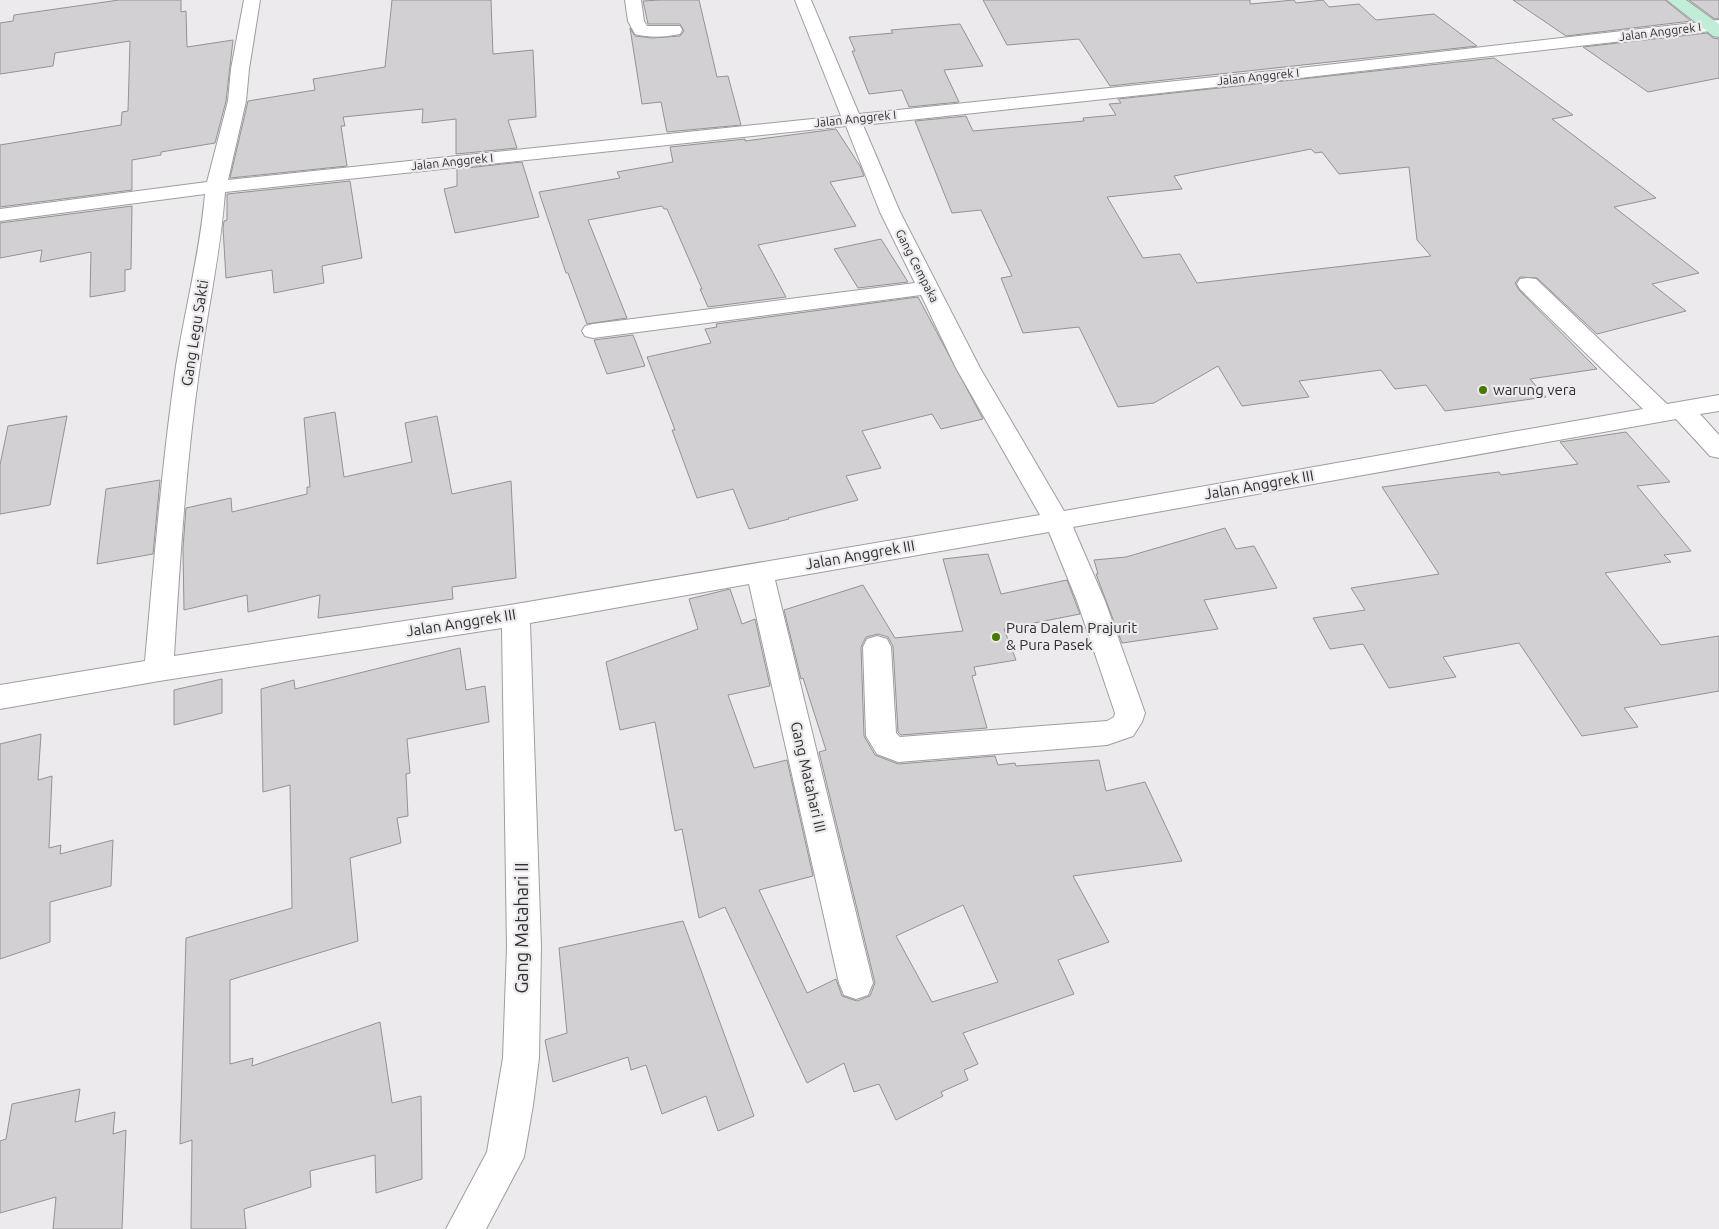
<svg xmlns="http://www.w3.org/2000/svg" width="1719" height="1229" viewBox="0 0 1719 1229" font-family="Ubuntu,sans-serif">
	<rect width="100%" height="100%" fill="#eceaed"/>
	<!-- building -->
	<path fill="#d2d0d3" stroke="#949295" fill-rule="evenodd" d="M119 0H181V12L186 11 187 47 233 40 226 101 215 143 161 152V155L132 160V190L0 207V145L121 125 122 112 128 111 130 41 55 53 53 66 0 74V23L13 21 14 15Z
		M392 0H491L493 54 533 50 536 117 508 120 517 148 456 154V119L422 123 423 109 343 117 345 126H341L347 166 230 178 248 101 315 90 313 79 385 67Z
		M660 0H699L717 77 728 76 741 125 667 132 661 102 642 104 630 28 635 36 652 38 680 36 684 31 680 24H648L643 1Z
		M983 0H1250V4L1294 0 1296 3 1323 0 1329 7 1359 4 1376 20 1434 14 1477 46 1110 86 1079 39 1007 45Z
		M1513 0H1665L1691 21 1566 36Z
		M1689 0H1719V18L1715 19Z
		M960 24 983 66 944 70 959 102 909 107 902 90 869 94 852 51H855L849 37 893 33 891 30Z
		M1707 33 1713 38 1719 39V78L1648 92 1583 47Z
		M1494 58 1573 115 1552 119 1656 198 1614 207 1699 273 1652 284 1686 311 1597 334 1537 278 1520 277 1515 283 1519 290 1597 369 1530 379 1546 397 1445 411 1426 385 1395 389 1381 370 1299 381 1309 397 1242 406 1218 366 1154 403 1118 407 1079 327 1023 333 1001 278 1012 276 981 210 952 213 915 121 966 116 973 131 1084 121 1083 118 1116 115 1109 104 1121 103 1118 99ZM1311 149 1315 153 1322 152 1339 174 1409 167 1417 240 1431 256 1197 283 1180 254 1143 258 1107 197 1182 189 1174 176Z
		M836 129 860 166 864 176 830 182 856 226 758 245 786 297 708 307 700 289H702L667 209H664L662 206 588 220 627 318 587 324 568 273H566L539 192 620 178 617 172 673 162 670 147 745 139V141Z
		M522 162 539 217 455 233 444 189 457 186V169Z
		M350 181 362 258 322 266 324 283 274 293 272 270 226 278 223 228 224 221 227 220V194Z
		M132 206 131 269 125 270V291L90 297 91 252 40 262 42 250 0 258V223Z
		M881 239 908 282 858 288 834 249Z
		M918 297 983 419 941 429 932 414 862 431 881 468 846 476 858 500 788 518 789 519 749 529 733 489 697 498 672 430H675L647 357 711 343 705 329 717 327 716 324Z
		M633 335 645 366 607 374 594 340Z
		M335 412 344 477 412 462 405 423 437 416 452 494 511 481 516 578 452 587 453 599 318 618 320 595 248 612 247 595 184 610 183 548 186 508 231 498 232 512 307 494V487H310L304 418Z
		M67 416 50 505 0 514V465L8 426Z
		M1626 432 1670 482 1637 486 1691 551 1664 555 1671 562 1605 573 1661 645 1719 636V691L1624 708 1638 727 1582 736 1519 643 1443 657 1456 677 1389 688 1363 644 1330 649 1313 618 1365 610 1351 588 1439 574 1382 487 1499 472 1501 475 1578 464 1560 442Z
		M160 480 153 554 97 564 106 489Z
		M1225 528 1236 549 1254 546 1277 588 1204 600 1218 629 1122 643 1096 574H1098L1094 560 1126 557Z
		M988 554 1001 594 1067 580 1080 614 1004 629 1016 660 974 667 976 675 972 676 987 728 901 735 898 732 893 646 888 637 878 634 866 637 861 647 864 736 875 755 898 764 995 756 998 765 1015 763 1016 766 1099 760 1106 791 1145 782 1182 861 1073 876 1109 942 1058 960 1074 994 963 1033 978 1064 964 1070 968 1080 941 1092 943 1096 896 1120 879 1084 854 1092 844 1063 807 1083 725 907 699 918 682 829 675 831 655 722 620 730 606 662 698 629 689 599 730 589 742 624 755 619 770 686 728 695 754 768 787 760 813 876 759 890 807 993 836 979 842 996 857 1001 870 996 875 983 819 752 826 750 803 678 801 679 784 610 863 585 895 638 963 631 943 559ZM963 905 998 982 932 1002 896 936Z
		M460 648 466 690 485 686 489 722 407 739 410 773 406 774 408 816 397 818 401 843 350 858 358 941 230 980V1064L253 1058 252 1066 380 1022 392 1103 421 1096 422 1179 376 1193 375 1155 310 1171 311 1187 244 1209 246 1229H191L192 1140 180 1144 186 938 292 908 290 785 263 792 261 689 294 680 295 689Z
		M222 679V713L174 725V690Z
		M41 734 38 780 52 776 49 848 61 845 60 854 113 840 111 886 50 902V942L0 959V744Z
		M683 921 754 1116 718 1131 706 1096 662 1114 646 1065 631 1070 628 1057 553 1082 545 1040 567 1033 559 948Z
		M80 1089 75 1122 115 1112 113 1134 126 1130 122 1229H53L56 1197 0 1213V1141L6 1139 12 1104Z"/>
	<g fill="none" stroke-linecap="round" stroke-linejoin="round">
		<!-- minor casing -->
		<g stroke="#9f9da0" stroke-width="2">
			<path id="minor" d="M244 0H260L249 69 246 101 228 180 841 116 795 0H811L859 114 1291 69 1719 20V30L1291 79 863 125 900 212 980 368 1064 511 1643 409 1520 289 1517 284 1520 279 1528 278 1536 279 1667 404 1719 395V411L1700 414 1719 435V458L1710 456 1676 419 1073 527 1105 601 1145 713 1142 722 1133 736 1107 745 898 762 877 754 866 736 863 647 867 639 877 636 887 639 891 647 896 733 900 737 1107 721 1114 717 1115 713 1077 601 1049 532 775 580 873 983 868 995 856 999 844 995 839 983 749 584 530 623 541 947 539 1058 533 1105 524 1157 486 1229H446L487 1152 503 1058 507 947 502 628 159 681 0 709V685L145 661C154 562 162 464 176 366 185 309 200 253 205 194L0 221V209L207 182 228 101 231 69ZM846 126 880 212 915 283 593 324 585 326 582 331 585 336 593 338 921 295 956 368 1040 515 516 604 174 656C180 559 186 461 200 365 208 307 221 250 225 192Z
				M625 0H641L644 21 647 26H680L682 30 680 34C666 37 649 38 635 34L628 21Z"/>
		</g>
		<!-- secondary casing -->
		<g stroke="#9f9da0" stroke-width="2">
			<path id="secondary" d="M1667 0H1686L1719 24V37L1713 36Z"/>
		</g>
		<!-- minor -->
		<use href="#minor" fill="#fff" fill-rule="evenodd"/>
		<!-- secondary -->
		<use href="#secondary" fill="#bfedd7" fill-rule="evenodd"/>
	</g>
	<!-- markers -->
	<g fill="#487902" stroke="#eceaed" stroke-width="2">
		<circle cx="1483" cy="390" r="5"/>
		<circle cx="996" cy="637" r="5"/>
	</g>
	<g text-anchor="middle" stroke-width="4.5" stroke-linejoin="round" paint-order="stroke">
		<!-- far-street labels -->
		<g font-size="12" fill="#302f30" stroke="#eceaed">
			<text transform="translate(1660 32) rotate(-7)" y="4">Jalan Anggrek I</text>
			<text transform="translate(1258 77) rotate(-6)" y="4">Jalan Anggrek I</text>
			<text transform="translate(855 119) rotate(-6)" y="4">Jalan Anggrek I</text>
			<text transform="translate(452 162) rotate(-6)" y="4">Jalan Anggrek I</text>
			<text transform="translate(917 266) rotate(63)" y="4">Gang Cempaka</text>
		</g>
		<!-- street labels -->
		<g font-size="15" fill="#302f30" stroke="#eceaed">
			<text transform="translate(195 333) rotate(-81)" y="5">Gang Legu Sakti</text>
			<text transform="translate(1259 485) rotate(-10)" y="5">Jalan Anggrek III</text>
			<text transform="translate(860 555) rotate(-10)" y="5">Jalan Anggrek III</text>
			<text transform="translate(461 623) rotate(-9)" y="5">Jalan Anggrek III</text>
			<text transform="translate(808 777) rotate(77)" y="5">Gang Matahari III</text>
		</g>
		<!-- poi labels -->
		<g font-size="15" fill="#302f30" stroke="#eceaed" text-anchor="start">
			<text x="1493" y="395">warung vera</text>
			<text x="1006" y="633">Pura Dalem Prajurit<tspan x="1006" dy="17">&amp; Pura Pasek</tspan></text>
		</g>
		<!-- near-street labels -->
		<g font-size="18" fill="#302f30" stroke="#eceaed">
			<text transform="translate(522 928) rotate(-90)" y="6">Gang Matahari II</text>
		</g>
	</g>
</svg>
